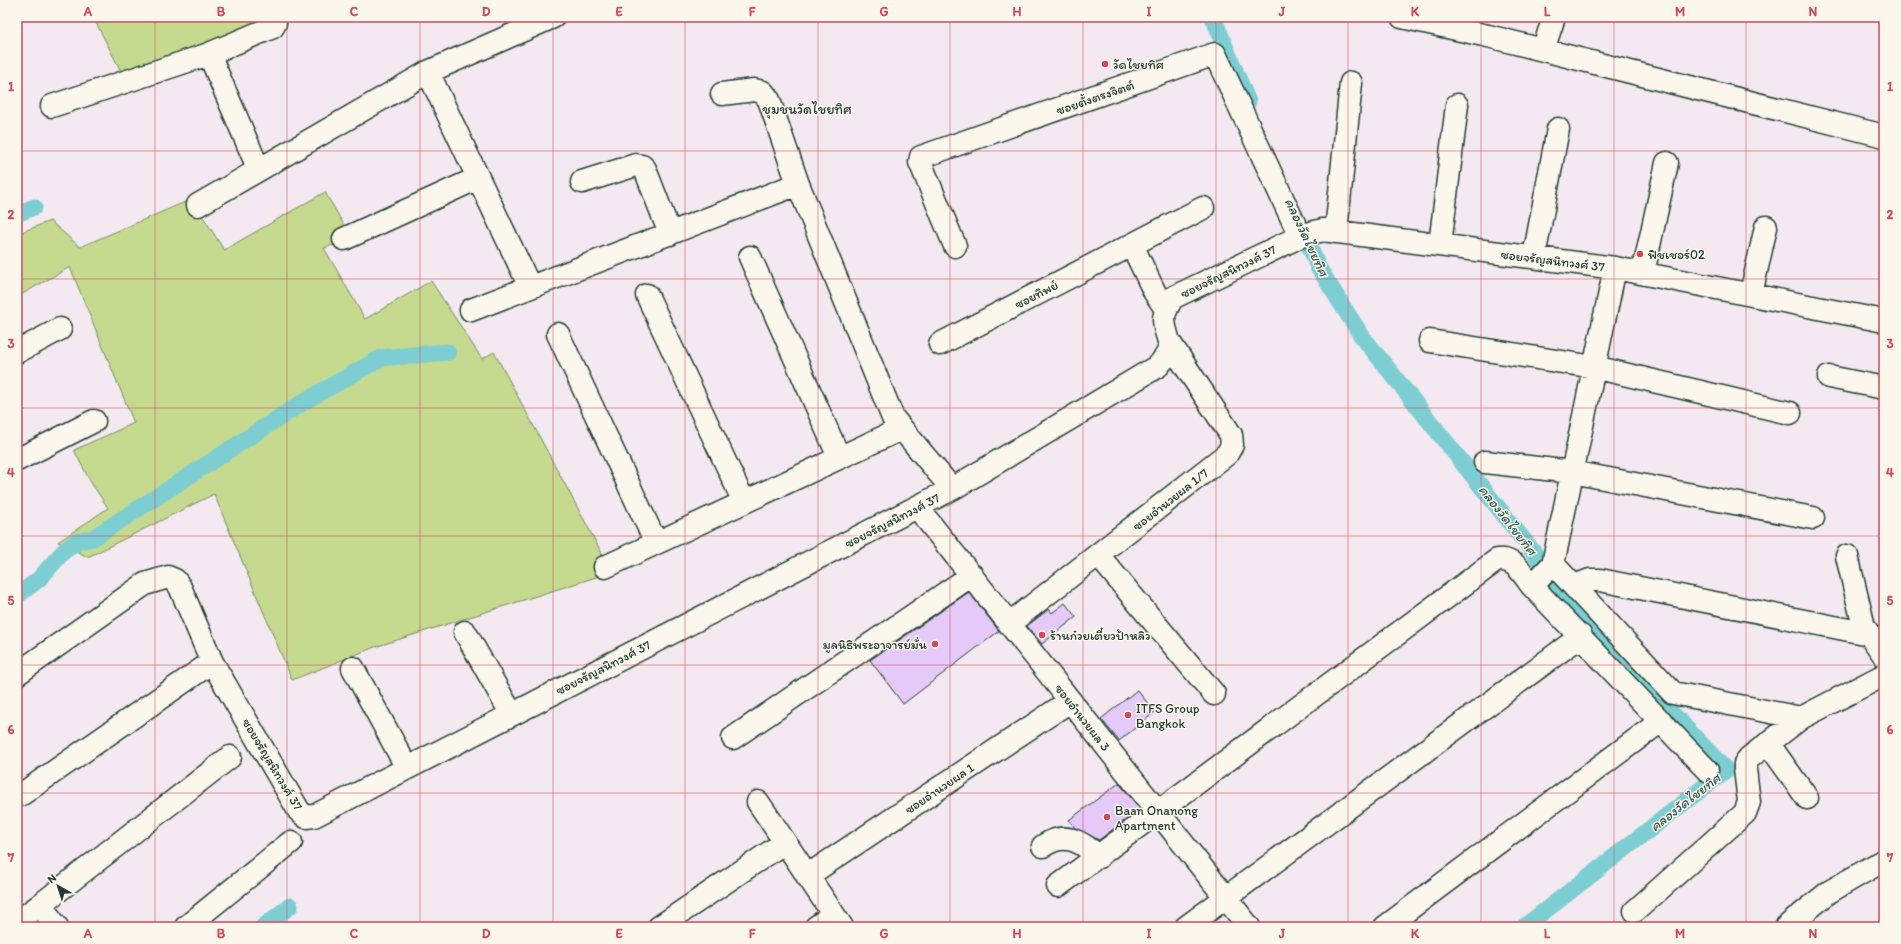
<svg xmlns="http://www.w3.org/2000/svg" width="1901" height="944" viewBox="0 0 1901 944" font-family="Itim,'Playpen Sans Thai',sans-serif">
	<rect width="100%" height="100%" fill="#f4e9f0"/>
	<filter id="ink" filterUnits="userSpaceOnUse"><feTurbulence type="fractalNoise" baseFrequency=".025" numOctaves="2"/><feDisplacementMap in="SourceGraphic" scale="8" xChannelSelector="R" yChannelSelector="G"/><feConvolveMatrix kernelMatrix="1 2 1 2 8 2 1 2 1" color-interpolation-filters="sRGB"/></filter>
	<g filter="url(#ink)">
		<!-- built -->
		<path fill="#f0dff2" d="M500 17H531L505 28Z"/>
		<!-- green -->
		<path fill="#c5da8f" stroke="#728c62" d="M93 17H283L123 75Z
			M325 192 352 239 324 248 365 319 431 281 482 359 494 352 612 572 375 647 292 680 214 494 88 557 58 542 108 508 90 481 74 450 134 423 70 267 17 297V234L50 221 80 247 192 199 224 250Z"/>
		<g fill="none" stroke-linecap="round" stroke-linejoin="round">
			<!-- canal -->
			<path stroke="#7dced2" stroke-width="17" d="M1213 17 1248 102
				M17 214 34 207
				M1300 224 1318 267 1361 335 1608 646 1726 770 1524 927
				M17 596 39 579 63 552 76 542 93 538 305 401 381 358 448 352
				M263 927 290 906"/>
		</g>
		<!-- building -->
		<path fill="#e5c9f8" stroke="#1f3d34" d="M969 592 999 631 903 704 870 660Z
			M1065 603 1076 617 1042 644 1027 626 1049 609 1052 613Z
			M1137 690 1155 712 1119 741 1101 719Z
			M1119 783 1140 809 1099 840 1075 828 1069 820Z"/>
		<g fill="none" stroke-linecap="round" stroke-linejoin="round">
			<!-- minor casing -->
			<g stroke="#1f3d34" stroke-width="25">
				<path id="minor" d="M1402 17 1488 36 1884 136
					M1543 50 1554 17
					M209 54 259 170
					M428 72 530 287
					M722 94 754 90 763 92 769 100 798 184 893 418 952 489
					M52 106 209 54 273 27 275 23V17
					M582 182 636 165 642 166 645 169 670 234
					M198 205 428 72 553 17
					M1336 232 1351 83
					M344 239 478 178
					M1132 245 1155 293 1166 309
					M1440 245 1457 105
					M955 246 920 162 921 157 1215 54 1300 236
					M750 257 839 457
					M1534 257 1558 129
					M1643 273 1667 163
					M1751 294 1766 227
					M647 295 744 502
					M471 310 798 184
					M558 334 656 543
					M1430 341 1594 367 1790 413
					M940 344 1203 208
					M17 352 60 329
					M1829 377 1884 388
					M17 460 94 421
					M1485 462 1572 472 1813 518
					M917 507 1249 927
					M1098 555 1214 694
					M1847 556 1864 627 1884 655
					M1553 564 1673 693 1801 718
					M605 567 901 429
					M1532 586 1553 564 1615 268
					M1574 586 1590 580H1600L1869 634
					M1010 623 1227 454 1232 445 1231 435 1170 343
					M465 632 511 713
					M353 668 407 768
					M17 674 145 584 168 577 175 580 180 587 212 662 299 811 306 817 314 816 952 489 1158 366C1179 342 1165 343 1164 319 1164 311 1169 305 1172 298L1303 235 1323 230 1615 268 1884 321
					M733 738 972 575
					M1768 743 1807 798
					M22 794 212 662
					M758 802 842 927
					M1043 846C1065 831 1081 841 1099 857
					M807 876 1070 701
					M1058 886 1497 560C1514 557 1523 574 1532 586L1707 770
					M1635 911 1745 813 1749 802 1745 769V763L1749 758 1801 718 1884 675
					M17 922 40 905
					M57 927 40 905 230 757
					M186 927 291 842
					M659 927 785 842
					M816 927 833 915
					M1186 927 1581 636
					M1385 927 1661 721
					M1786 927 1829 892 1884 860"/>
			</g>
			<!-- minor -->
			<use href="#minor" stroke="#fbf7ec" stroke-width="22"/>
		</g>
	</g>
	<!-- grid -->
	<path fill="none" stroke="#d1495b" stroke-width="1" stroke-opacity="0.55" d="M155 17V927M287 17V927M420 17V927M553 17V927M685 17V927M818 17V927M950 17V927M1083 17V927M1216 17V927M1348 17V927M1481 17V927M1614 17V927M1746 17V927M17 151H1884M17 279H1884M17 408H1884M17 536H1884M17 665H1884M17 793H1884"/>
	<!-- markers -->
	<g fill="#d1495b" stroke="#fbf7ec" stroke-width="1.5">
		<circle cx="1105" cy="64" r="4"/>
		<circle cx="1640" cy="254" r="4"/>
		<circle cx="1042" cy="635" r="4"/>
		<circle cx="935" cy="644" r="4"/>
		<circle cx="1128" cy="715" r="4"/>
		<circle cx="1107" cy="817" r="4"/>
	</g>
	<g text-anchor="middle" stroke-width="3" stroke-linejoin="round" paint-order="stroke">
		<!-- poi labels -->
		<g font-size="13" fill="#1f3d34" stroke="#fbf7ec" text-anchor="start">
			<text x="1113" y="69">วัดไชยทิศ</text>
			<text x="1648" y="259">ฟิชเชอร์02</text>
			<text x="1050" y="640">ร้านก๋วยเตี๋ยวป้าหลิว</text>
			<text x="927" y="649" text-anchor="end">มูลนิธิพระอาจารย์มั่น</text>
			<text x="1136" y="713">ITFS Group<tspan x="1136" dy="15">Bangkok</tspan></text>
			<text x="1115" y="815">Baan Onanong<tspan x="1115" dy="15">Apartment</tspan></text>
		</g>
		<!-- street labels -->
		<g font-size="13" fill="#1f3d34" stroke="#fbf7ec">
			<text transform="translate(1095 97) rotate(-19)" y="5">ซอยตั้งตรงจิตต์</text>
			<text transform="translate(1553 260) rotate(7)" y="5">ซอยจรัญสนิทวงศ์ 37</text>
			<text transform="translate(1228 271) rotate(-26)" y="5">ซอยจรัญสนิทวงศ์ 37</text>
			<text transform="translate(1036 294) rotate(-27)" y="5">ซอยทิพย์</text>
			<text transform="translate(1170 499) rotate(-38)" y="5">ซอยอำนวยผล 1/7</text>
			<text transform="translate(892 520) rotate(-27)" y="5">ซอยจรัญสนิทวงศ์ 37</text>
			<text transform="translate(603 667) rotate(-27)" y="5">ซอยจรัญสนิทวงศ์ 37</text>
			<text transform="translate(1083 717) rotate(52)" y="5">ซอยอำนวยผล 3</text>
			<text transform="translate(273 764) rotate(59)" y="5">ซอยจรัญสนิทวงศ์ 37</text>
			<text transform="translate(939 788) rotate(-34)" y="5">ซอยอำนวยผล 1</text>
		</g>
		<!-- neighbourhood labels -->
		<g font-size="14" fill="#1f3d34" stroke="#fbf7ec">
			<text x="807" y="114">ชุมชนวัดไชยทิศ</text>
		</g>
		<!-- water labels -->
		<g font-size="14" font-style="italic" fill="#325a54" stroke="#fbf7ec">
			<text transform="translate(1307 237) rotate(65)" y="5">คลองวัดไชยทิศ</text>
			<text transform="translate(1508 520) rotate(52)" y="5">คลองวัดไชยทิศ</text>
			<text transform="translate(1685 802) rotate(-38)" y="5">คลองวัดไชยทิศ</text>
		</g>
	</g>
	<!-- margin -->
	<rect width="1901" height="944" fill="none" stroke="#fbf7ec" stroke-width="44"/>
	<!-- north arrow -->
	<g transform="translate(58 886) rotate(321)" stroke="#fbf7ec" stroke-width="3" paint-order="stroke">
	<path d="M0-3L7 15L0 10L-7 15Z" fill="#1f3d34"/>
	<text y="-6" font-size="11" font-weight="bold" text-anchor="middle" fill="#1f3d34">N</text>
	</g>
	<rect x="22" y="22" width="1857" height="900" fill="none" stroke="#d1495b" stroke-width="1.5"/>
	<g font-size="13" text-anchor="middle" font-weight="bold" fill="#d1495b">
		<text x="88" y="16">A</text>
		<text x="221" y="16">B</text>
		<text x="354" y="16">C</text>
		<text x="486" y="16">D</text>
		<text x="619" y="16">E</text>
		<text x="752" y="16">F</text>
		<text x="884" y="16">G</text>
		<text x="1017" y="16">H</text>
		<text x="1149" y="16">I</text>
		<text x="1282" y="16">J</text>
		<text x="1415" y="16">K</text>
		<text x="1547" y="16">L</text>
		<text x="1680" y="16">M</text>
		<text x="1813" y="16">N</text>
		<text x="11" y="91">1</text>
		<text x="1890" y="91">1</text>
		<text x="11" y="219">2</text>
		<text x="1890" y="219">2</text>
		<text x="11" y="348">3</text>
		<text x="1890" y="348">3</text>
		<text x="11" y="477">4</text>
		<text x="1890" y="477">4</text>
		<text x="11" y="605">5</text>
		<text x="1890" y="605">5</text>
		<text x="11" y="734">6</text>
		<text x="1890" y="734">6</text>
		<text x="11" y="862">7</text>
		<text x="1890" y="862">7</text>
		<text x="88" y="938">A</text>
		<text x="221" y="938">B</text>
		<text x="354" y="938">C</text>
		<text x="486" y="938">D</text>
		<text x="619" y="938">E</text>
		<text x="752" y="938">F</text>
		<text x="884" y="938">G</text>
		<text x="1017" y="938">H</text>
		<text x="1149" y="938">I</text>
		<text x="1282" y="938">J</text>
		<text x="1415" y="938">K</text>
		<text x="1547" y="938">L</text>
		<text x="1680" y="938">M</text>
		<text x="1813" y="938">N</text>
	</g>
</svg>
